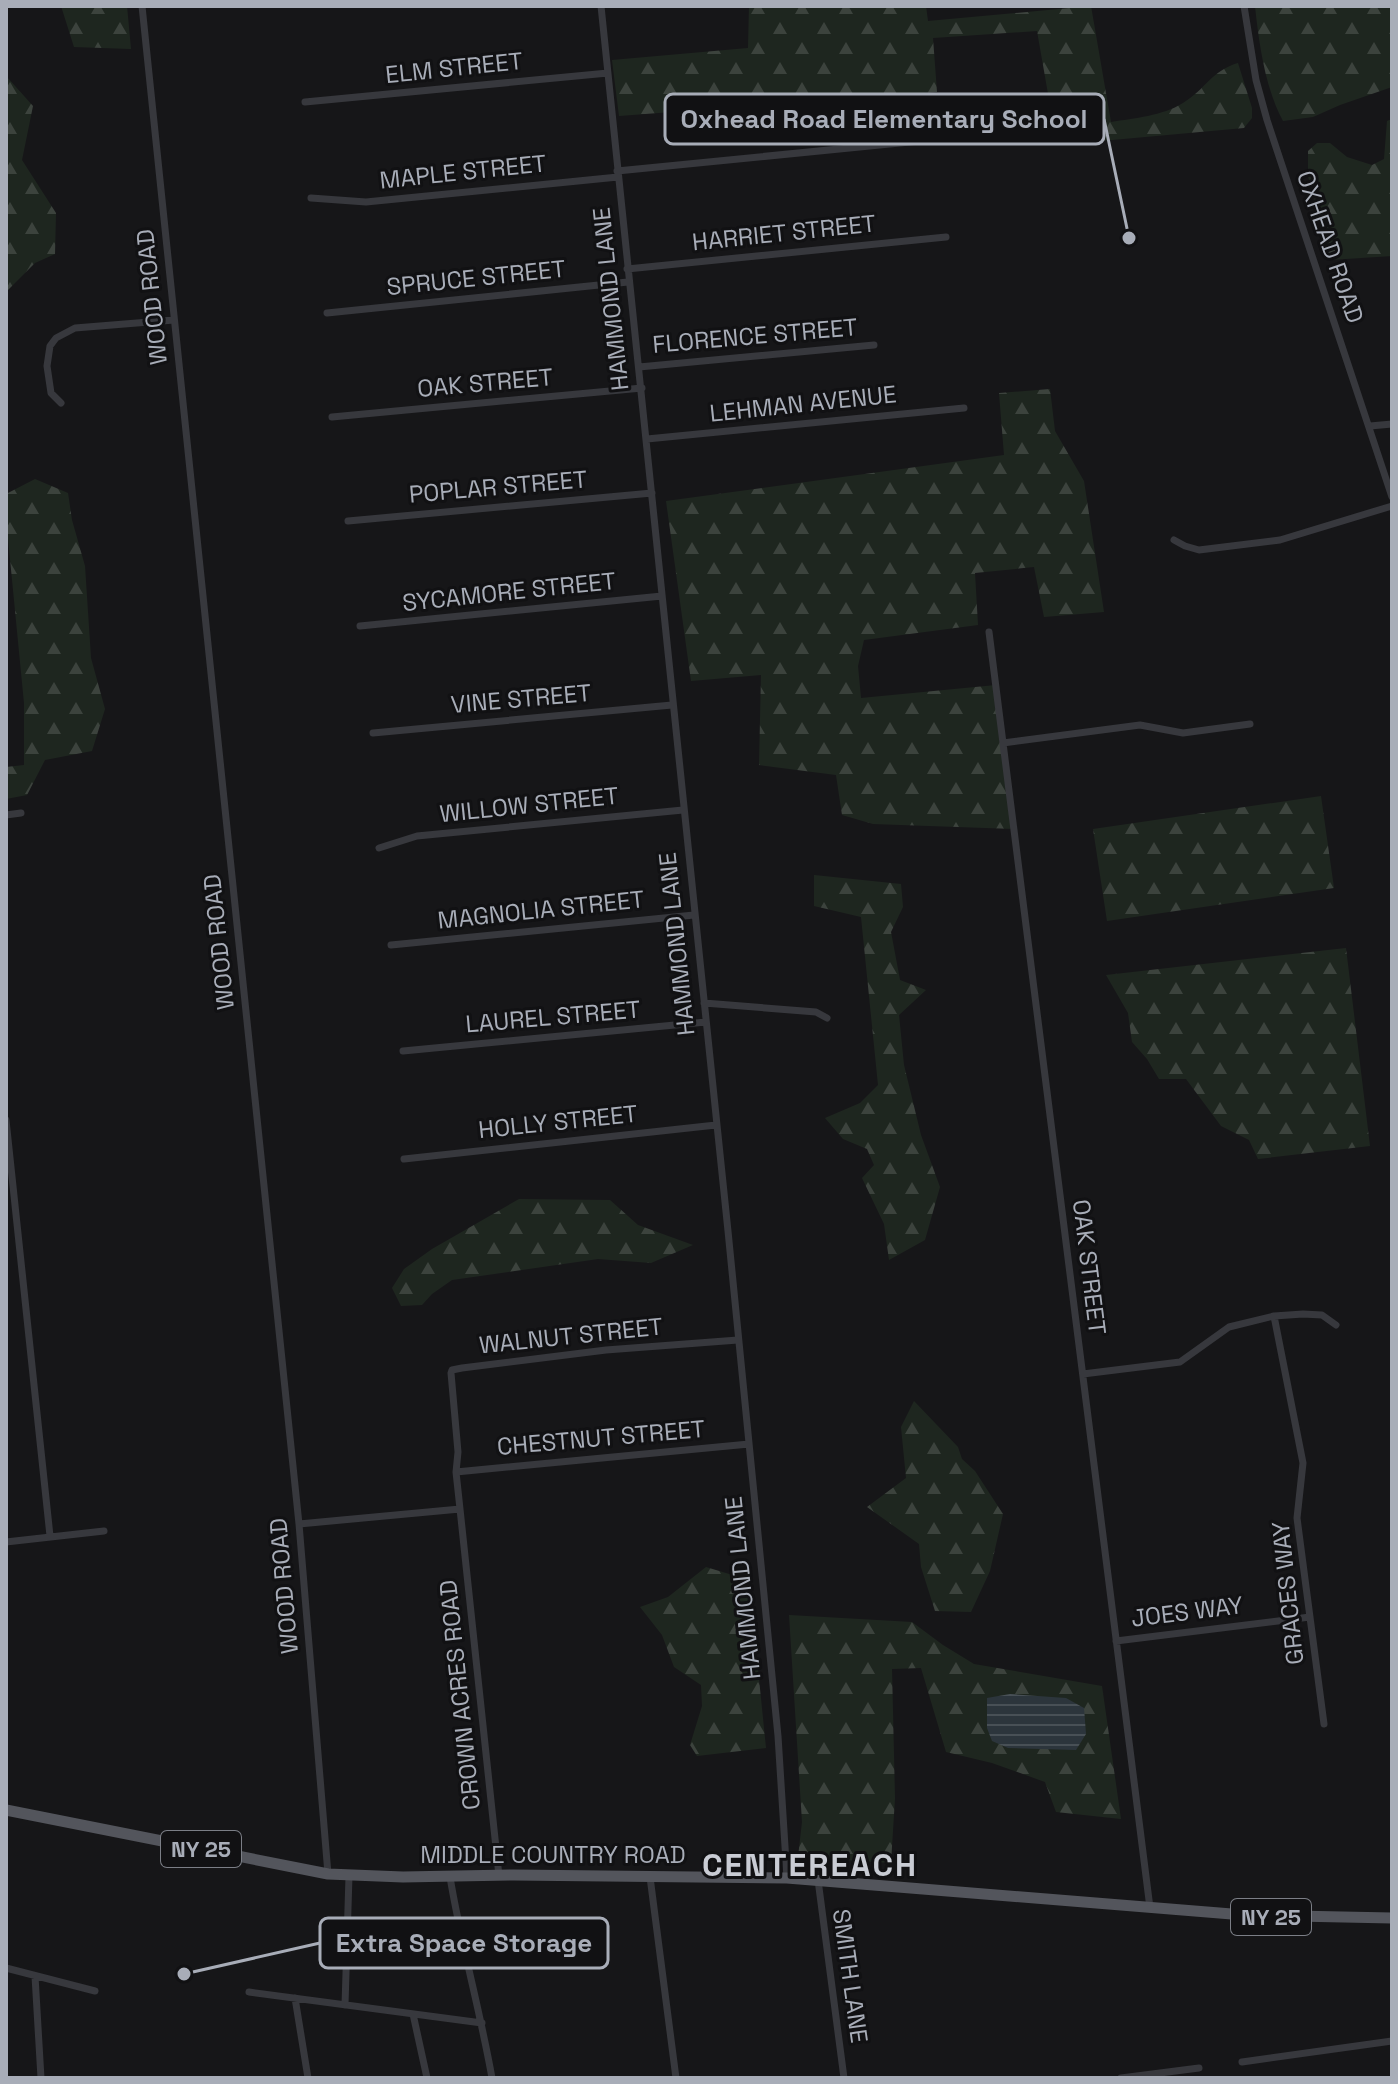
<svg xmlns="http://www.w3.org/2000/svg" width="1398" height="2084" viewBox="0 0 1398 2084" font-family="'Space Grotesk',sans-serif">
	<defs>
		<pattern id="forest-firs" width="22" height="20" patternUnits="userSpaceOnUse" patternTransform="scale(2)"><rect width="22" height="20" fill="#1e261f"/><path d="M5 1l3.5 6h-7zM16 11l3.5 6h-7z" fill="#3c433d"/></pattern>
		<pattern id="water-rules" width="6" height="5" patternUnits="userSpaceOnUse" patternTransform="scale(2)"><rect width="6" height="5" fill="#2c353c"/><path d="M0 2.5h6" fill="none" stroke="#485056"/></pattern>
	</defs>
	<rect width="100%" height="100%" fill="#161618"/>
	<!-- forest -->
	<path fill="url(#forest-firs)" d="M61 6H127L131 49 74 47Z
		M749 6H926L928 21 1091 6 1111 122C1135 118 1162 116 1183 103 1206 89 1211 71 1238 63L1252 108V118L1244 128 1057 145 1037 31 933 38 937 92 619 116 612 60 748 48Z
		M1255 6H1392V87L1340 105 1313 117 1283 121C1265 88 1259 43 1255 6Z
		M6 49H8L7 77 33 106 22 160 56 213 55 254 35 263 6 292Z
		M1392 119V256L1330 260 1308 176V151L1317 143H1330L1347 157 1372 165 1384 159 1387 121Z
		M1050 389 1055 431 1084 481 1104 612 1044 617 1034 567 975 573 978 625 864 640 858 666 861 698 996 685 1014 829 873 824 842 815 836 775 759 765 761 675 691 681 666 501 1004 455 999 393Z
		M35 479 68 493 72 520 85 566 91 658 105 709 92 751 45 760 27 795 6 799V767L24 765V703L6 518V494Z
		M1321 796 1334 888 1107 921 1093 829Z
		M814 875 901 884 903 907 891 932 900 980 926 990 899 1015 904 1065 921 1135 940 1187 925 1240 889 1260 884 1224 862 1178 874 1165 867 1149 843 1139 825 1118 860 1103 878 1085 861 917 814 906Z
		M1346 948 1370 1146 1258 1159 1249 1140 1221 1126 1186 1079H1159L1147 1059 1132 1042 1128 1013 1106 975Z
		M519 1199 610 1200 638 1225 693 1245 651 1263 598 1259 452 1280 432 1294 422 1305 401 1306 392 1288 404 1269 432 1249Z
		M914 1401 958 1447 962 1459 975 1471 1003 1514 990 1571 971 1612 935 1611 921 1567 919 1544 867 1507 906 1478 901 1427Z
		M706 1567 749 1580 766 1748 697 1756 690 1745 702 1706 701 1685 674 1667 662 1635 640 1607 668 1597Z
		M789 1615 912 1622 943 1645 974 1664 1102 1686 1121 1819 1056 1812 1045 1782 992 1763 946 1752 921 1668 892 1669 895 1798 891 1863 798 1857 802 1822Z"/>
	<!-- water -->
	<path fill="url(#water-rules)" d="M1010 1694 1066 1698 1084 1708 1086 1734 1076 1750 1008 1748 992 1741 987 1728V1698Z"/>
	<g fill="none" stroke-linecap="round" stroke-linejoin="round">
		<!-- minor -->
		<path stroke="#37383d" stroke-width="7" d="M142 6 299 1524 328 1874
			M601 6 728 1231 778 1736 787 1878
			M1244 6 1256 80 1267 120 1392 497
			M305 102 608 73
			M617 171 940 139 949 137 961 124
			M311 198 366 202 618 177
			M627 269 946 237
			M327 313 628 282
			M639 367 874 345
			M61 403 51 393 47 366 50 346 56 338 75 328 174 320
			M332 417 642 388
			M1370 426 1392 424
			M647 439 964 408
			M348 521 652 493
			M1174 540 1185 546 1199 550 1280 540 1392 506
			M360 626 662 596
			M989 632 1150 1908
			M373 733 672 705
			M1003 743 1140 725 1183 733 1250 724
			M6 815 21 813
			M379 848 417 836 683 810
			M391 945 694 915
			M704 1003 816 1012 827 1018
			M403 1051 706 1022
			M6 1120 50 1536
			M404 1159 716 1125
			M1274 1316 1303 1463 1297 1518 1324 1724
			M1083 1374 1180 1362 1229 1327 1274 1316 1303 1314 1322 1315 1336 1325
			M456 1472 749 1444
			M299 1524 460 1509
			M6 1542 104 1531
			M1116 1641 1310 1617
			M499 1876 460 1509 456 1472 458 1452 451 1373 452 1370 462 1368 606 1350 738 1340
			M450 1877C461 1944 480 2010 492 2078
			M650 1877 676 2078
			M818 1880 844 2078
			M6 1968 95 1991
			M35 1976 41 2078
			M249 1992 482 2023
			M295 1998 308 2078
			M345 2005 349 1876
			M413 2014 427 2078
			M1242 2062 1392 2041
			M1121 2078 1199 2068"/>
		<!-- primary -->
		<path stroke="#53555c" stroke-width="11" d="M6 1810 328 1874 403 1877 514 1875 787 1878 1244 1915 1392 1918"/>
	</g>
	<g text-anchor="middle" stroke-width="6" stroke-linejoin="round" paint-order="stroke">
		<!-- shield labels -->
		<g fill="#111113" stroke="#7b7e86" stroke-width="2">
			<rect x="161" y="1831" width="80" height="36" rx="6"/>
			<rect x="1231" y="1899" width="80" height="36" rx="6"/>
		</g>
		<g font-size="22" font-weight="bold" fill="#a8adb8">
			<text x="201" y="1857">NY 25</text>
			<text x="1271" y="1925">NY 25</text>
		</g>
		<!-- street labels -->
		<g font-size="24" fill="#a8adb8" stroke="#111113">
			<text transform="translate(454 68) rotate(-6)" y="8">ELM STREET</text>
			<text transform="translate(463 172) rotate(-6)" y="8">MAPLE STREET</text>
			<text transform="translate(784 233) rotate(-6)" y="8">HARRIET STREET</text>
			<text transform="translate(1330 247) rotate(71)" y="8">OXHEAD ROAD</text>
			<text transform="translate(476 278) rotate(-6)" y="8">SPRUCE STREET</text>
			<text transform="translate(152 297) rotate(-96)" y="8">WOOD ROAD</text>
			<text transform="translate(611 299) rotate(-96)" y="8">HAMMOND LANE</text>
			<text transform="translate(755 336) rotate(-5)" y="8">FLORENCE STREET</text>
			<text transform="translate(485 383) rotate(-5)" y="8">OAK STREET</text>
			<text transform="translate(803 404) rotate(-6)" y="8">LEHMAN AVENUE</text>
			<text transform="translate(498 487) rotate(-5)" y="8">POPLAR STREET</text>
			<text transform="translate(509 592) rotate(-6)" y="8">SYCAMORE STREET</text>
			<text transform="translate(521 699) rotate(-5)" y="8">VINE STREET</text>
			<text transform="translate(529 805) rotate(-6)" y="8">WILLOW STREET</text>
			<text transform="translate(541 910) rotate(-6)" y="8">MAGNOLIA STREET</text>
			<text transform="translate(219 942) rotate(-96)" y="8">WOOD ROAD</text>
			<text transform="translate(677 944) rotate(-96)" y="8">HAMMOND LANE</text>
			<text transform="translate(553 1017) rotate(-5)" y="8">LAUREL STREET</text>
			<text transform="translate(558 1122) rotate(-6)" y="8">HOLLY STREET</text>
			<text transform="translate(1089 1267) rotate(83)" y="8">OAK STREET</text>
			<text transform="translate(571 1336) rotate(-6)" y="8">WALNUT STREET</text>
			<text transform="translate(601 1438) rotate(-5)" y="8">CHESTNUT STREET</text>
			<text transform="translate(284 1586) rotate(-95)" y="8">WOOD ROAD</text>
			<text transform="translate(743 1588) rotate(-96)" y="8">HAMMOND LANE</text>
			<text transform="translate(1288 1593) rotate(-96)" y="8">GRACES WAY</text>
			<text transform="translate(1187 1612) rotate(-7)" y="8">JOES WAY</text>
			<text transform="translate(460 1695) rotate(-96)" y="8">CROWN ACRES ROAD</text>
			<text x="553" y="1863">MIDDLE COUNTRY ROAD</text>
			<text transform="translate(850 1976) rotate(82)" y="8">SMITH LANE</text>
		</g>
		<!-- district labels -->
		<g font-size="32" font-weight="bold" letter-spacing="2" fill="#c9ccd4" stroke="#111113">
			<text x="810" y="1876">CENTEREACH</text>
		</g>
	</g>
	<!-- callouts -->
	<path fill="none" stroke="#a8adb8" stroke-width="3" d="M1129 238L1104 119M184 1974L320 1943"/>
	<g fill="#a8adb8" stroke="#111113" stroke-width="3">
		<circle cx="1129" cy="238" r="8"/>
		<circle cx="184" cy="1974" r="8"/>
	</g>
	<g fill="#111113" stroke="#a8adb8" stroke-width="3">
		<rect x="665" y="94" width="439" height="50" rx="8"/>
		<rect x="320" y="1918" width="288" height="50" rx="8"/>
	</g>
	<g font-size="26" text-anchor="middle" font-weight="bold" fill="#a8adb8">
		<text x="884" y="128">Oxhead Road Elementary School</text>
		<text x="464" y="1952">Extra Space Storage</text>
	</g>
	<!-- border -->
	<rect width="1398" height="2084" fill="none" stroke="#a8adb8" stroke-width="16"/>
</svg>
